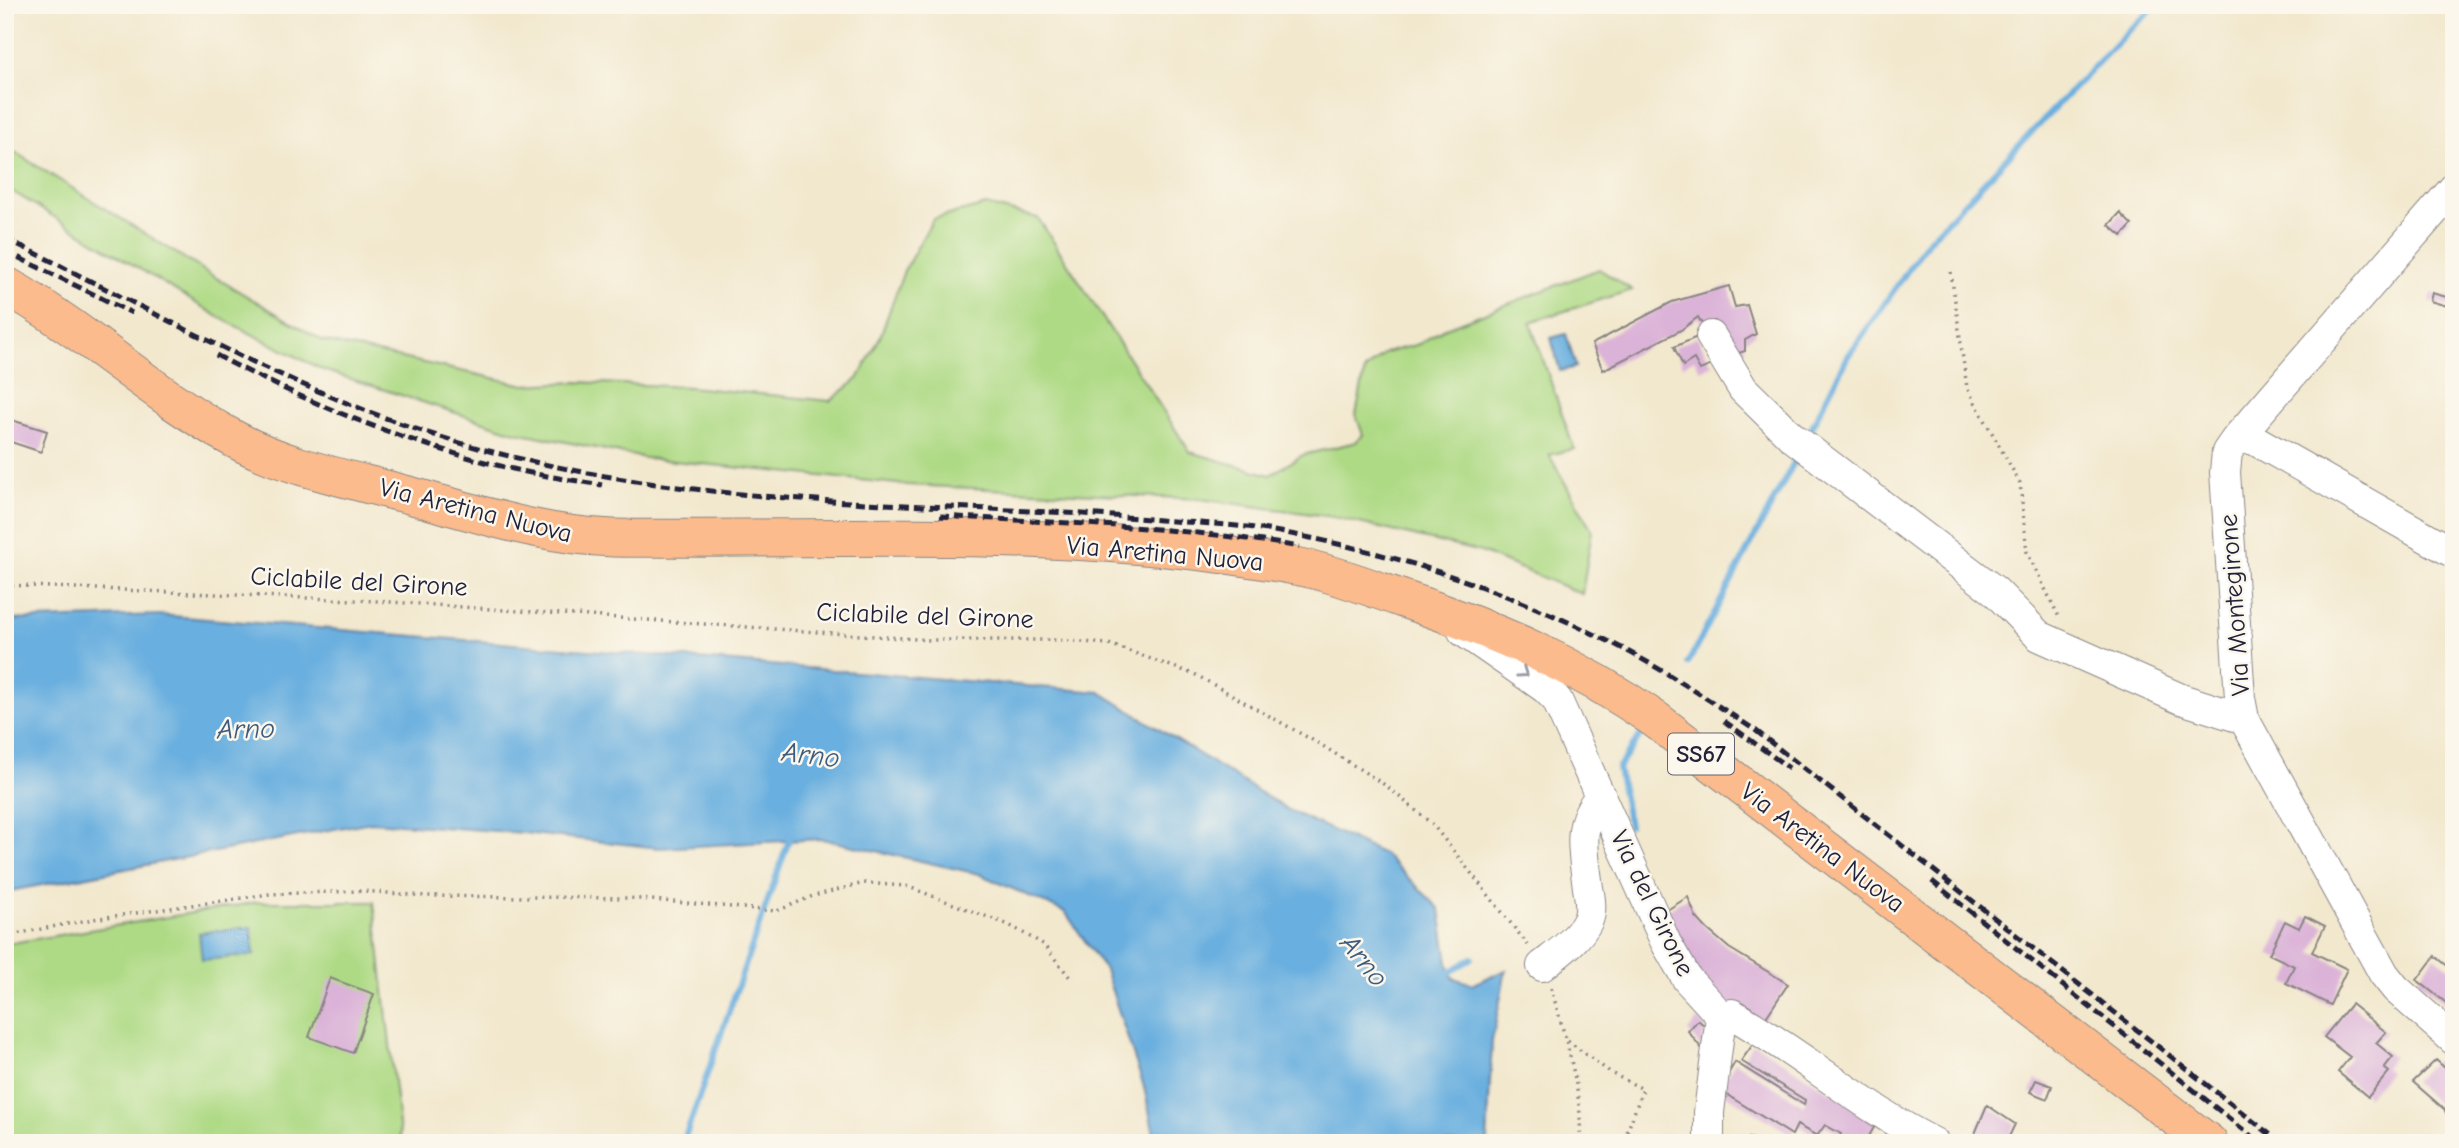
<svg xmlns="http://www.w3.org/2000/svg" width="2459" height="1148" viewBox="0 0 2459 1148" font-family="'Comic Neue',sans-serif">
	<rect width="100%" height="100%" fill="#fbf7ec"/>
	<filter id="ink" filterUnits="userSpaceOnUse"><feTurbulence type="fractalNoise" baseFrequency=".0143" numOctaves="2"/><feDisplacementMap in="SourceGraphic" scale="14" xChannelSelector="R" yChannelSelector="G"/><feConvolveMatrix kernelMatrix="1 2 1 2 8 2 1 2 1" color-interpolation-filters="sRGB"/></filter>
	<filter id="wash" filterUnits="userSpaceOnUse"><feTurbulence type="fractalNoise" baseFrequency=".00686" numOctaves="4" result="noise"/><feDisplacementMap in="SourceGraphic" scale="28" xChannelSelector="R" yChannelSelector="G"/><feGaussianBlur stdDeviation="1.57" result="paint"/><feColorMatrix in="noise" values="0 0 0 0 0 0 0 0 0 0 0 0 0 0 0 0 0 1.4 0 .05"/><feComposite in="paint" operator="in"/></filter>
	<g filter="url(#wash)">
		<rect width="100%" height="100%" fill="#f2e8ce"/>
		<!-- green -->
		<path fill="#afda85" stroke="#687e60" stroke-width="2" d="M5 146 208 273 323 341 525 385 576 382 689 387 830 401 858 379 880 337 904 271 933 219 986 205 1038 218 1190 452 1270 475 1303 455 1356 442 1363 435 1356 415 1365 370 1385 353 1419 344 1443 329 1599 269 1632 290 1530 322 1574 449 1549 455 1592 530 1582 594 1481 552 1334 517 1200 499 907 485 645 458 512 431 323 370 222 319 5 187Z
			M258 902H374L401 1143H5V944Z"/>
		<!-- water -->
		<path fill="#69afdf" stroke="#46688d" stroke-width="2" d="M1566 334 1576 367 1560 371 1551 338Z
			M159 615 1100 692 1288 810 1384 854 1440 909 1448 963 1453 978 1473 984 1506 970 1492 1041 1487 1143H1156L1144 1087 1105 970 1065 912 979 874 822 839 659 848 523 833 371 822 5 892V620Z
			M251 927 254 955 202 960 199 933Z"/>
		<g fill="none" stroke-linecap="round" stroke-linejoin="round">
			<!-- stream -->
			<path stroke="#69afdf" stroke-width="6" d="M1806 438 1848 356 1929 240 2129 30 2158 5
				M1688 663 1800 451
				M1629 826 1618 768 1643 732
				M1444 976 1472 958
				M683 1143 791 834"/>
		</g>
		<g id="blocks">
			<!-- building -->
			<path fill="#dbb3d8" d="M2120 213 2132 225 2122 236 2109 225Z
				M1729 286 1735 307 1747 305 1756 334 1745 340V351L1729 356 1715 321 1702 324 1698 317 1681 330 1603 370 1592 344 1672 302Z
				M2432 293 2454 299V308L2430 301Z
				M1697 337 1712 365 1700 370 1694 359 1683 366 1674 347Z
				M5 418 47 431 41 452 5 440Z
				M1688 897 1696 917 1707 929 1729 948 1788 984 1761 1025 1706 991 1659 915Z
				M2305 916 2325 926 2312 952 2347 969 2330 1005 2286 983 2294 966 2269 954 2285 921 2299 928Z
				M2435 956 2454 971V1009L2417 980Z
				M330 978 374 994 353 1053 309 1037Z
				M2351 1004 2386 1032 2376 1043 2393 1057 2384 1068 2389 1072 2368 1097 2338 1072 2350 1057 2324 1037Z
				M1698 1020 1705 1026 1702 1049 1688 1031Z
				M1754 1043 1877 1122 1865 1143H1837L1841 1134 1825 1125 1817 1136 1797 1125 1792 1135 1719 1090 1735 1062 1804 1105 1805 1100 1741 1061Z
				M2436 1060 2454 1076V1128L2444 1109 2413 1082Z
				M2036 1080 2052 1086 2047 1099 2030 1092Z
				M1987 1105 2015 1124 2006 1143H1971Z
				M1749 1138 1767 1141 1766 1143H1748Z"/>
		</g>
	</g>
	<g filter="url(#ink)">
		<use href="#blocks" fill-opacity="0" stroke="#8a8584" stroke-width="2"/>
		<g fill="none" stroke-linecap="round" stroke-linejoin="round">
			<!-- minor casing -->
			<g stroke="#8a8584" stroke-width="32">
				<path id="minor" d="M2454 188 2236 439 2227 452 2225 472 2240 698 2244 719 2384 974 2396 989 2454 1040
					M1711 336 1743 389 1791 436 1995 591 2039 636 2181 699 2244 719
					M2236 439H2253L2454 553
					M1463 631 1545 688 1557 700 1666 943 1687 979 1721 1016
					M1542 966C1557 954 1579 939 1588 920 1592 910 1590 898 1588 888 1584 854 1575 823 1601 796
					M1721 1016 1732 1014C1802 1054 1862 1107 1934 1143
					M1709 1143V1112L1721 1016"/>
			</g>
			<!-- major casing -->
			<g stroke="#8a8584" stroke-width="39">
				<path id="major" d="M5 285C86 330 154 396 234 439 286 467 345 478 401 493 471 511 541 536 613 538 838 541 1085 524 1305 568 1339 575 1371 588 1403 599 1497 631 1574 663 1656 720L2209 1143"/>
			</g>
			<!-- path -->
			<path stroke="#8a8584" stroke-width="3.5" stroke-dasharray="2 5" stroke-linecap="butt" d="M1951 272 1967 388 2020 483 2027 552 2059 617
				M5 585 377 601 931 640H1056L1109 644 1196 675 1323 746 1388 787 1433 825 1528 945
				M5 936 93 919 270 894 363 891 425 896 629 898 777 911 813 896 864 883 906 886 1009 925 1043 944 1072 980
				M1551 988C1563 1030 1586 1101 1579 1143
				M1568 1041 1611 1073 1643 1089 1623 1143"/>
			<!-- minor -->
			<use href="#minor" stroke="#fff" stroke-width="30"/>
			<!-- major -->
			<use href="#major" stroke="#fbbb8c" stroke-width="37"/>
			<!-- rail -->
			<path stroke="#22223b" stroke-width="5" stroke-dasharray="10 5" stroke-linecap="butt" d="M5 238C133 301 257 371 391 420 471 450 557 469 642 482 813 508 988 504 1160 520 1193 523 1228 524 1261 529 1377 547 1499 587 1604 639 1657 665 1706 698 1755 730L2281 1143
				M5 251 132 313
				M216 355C309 404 411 445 513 469 542 476 573 480 602 485
				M940 516C1059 523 1181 526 1299 547
				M1724 721 1789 768
				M1932 881 2260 1143"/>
		</g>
		<!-- one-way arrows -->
		<defs><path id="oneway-chevron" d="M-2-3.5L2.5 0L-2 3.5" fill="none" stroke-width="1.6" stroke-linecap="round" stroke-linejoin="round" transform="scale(1.75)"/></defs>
		<use stroke="#9c9ca7" href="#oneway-chevron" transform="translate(1523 673) rotate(35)"/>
	</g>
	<g text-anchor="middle" stroke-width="5" stroke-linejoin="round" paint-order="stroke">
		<!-- shield labels -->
		<rect fill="#fbf7ec" stroke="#636270" stroke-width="2" x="1668" y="733.5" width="66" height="41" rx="5"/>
		<g font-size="24" font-weight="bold" fill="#22223b">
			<text x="1701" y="762">SS67</text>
		</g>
		<!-- street labels -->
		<g font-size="26" fill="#22223b" stroke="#fbf7ec">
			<text transform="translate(476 510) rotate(14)" y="9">Via Aretina Nuova</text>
			<text transform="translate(1165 553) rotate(5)" y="9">Via Aretina Nuova</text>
			<text transform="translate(359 581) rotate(3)" y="9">Ciclabile del Girone</text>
			<text transform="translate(2234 605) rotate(-94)" y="9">Via Montegirone</text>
			<text transform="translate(925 615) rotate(2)" y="9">Ciclabile del Girone</text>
			<text transform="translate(1823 847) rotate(37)" y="9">Via Aretina Nuova</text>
			<text transform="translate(1653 903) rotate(64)" y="9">Via del Girone</text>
		</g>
		<!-- water labels -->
		<g font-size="28" font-style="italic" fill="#3e5a7d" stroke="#fbf7ec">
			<text transform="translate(246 728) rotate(-1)" y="10">Arno</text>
			<text transform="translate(811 754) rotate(7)" y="10">Arno</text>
			<text transform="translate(1365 960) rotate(51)" y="10">Arno</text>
		</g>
	</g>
	<!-- margin -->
	<rect width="2459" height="1148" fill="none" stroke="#fbf7ec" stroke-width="28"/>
</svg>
